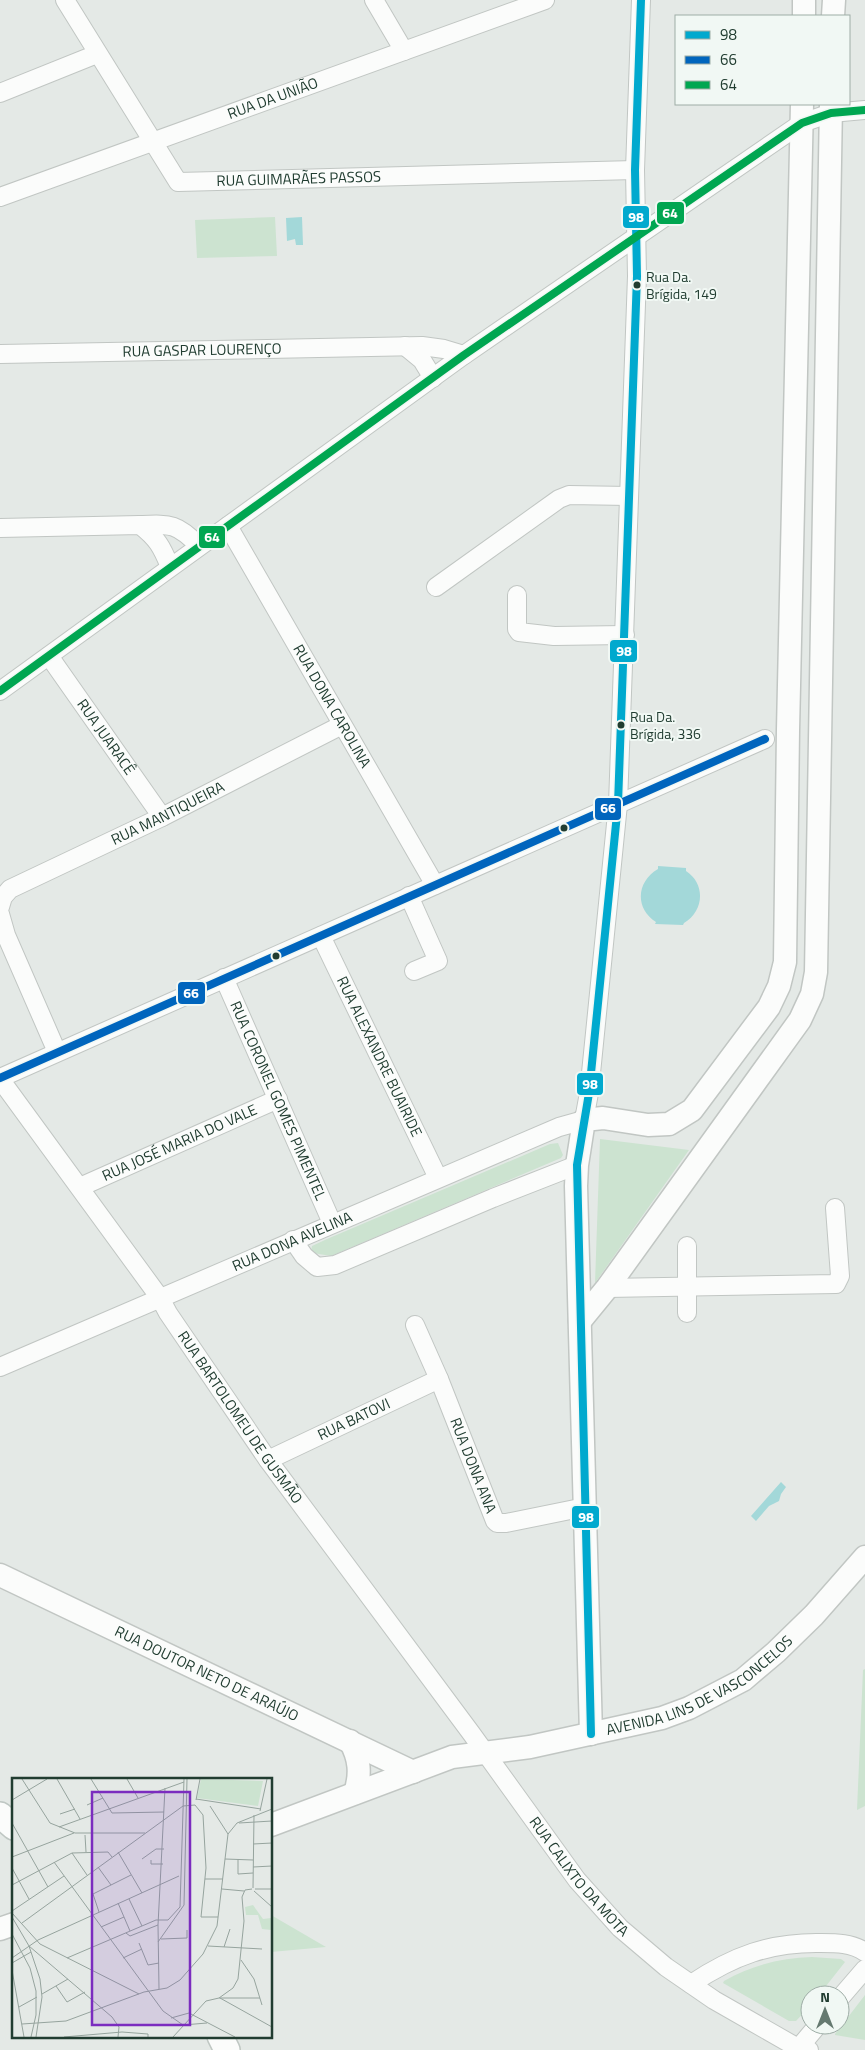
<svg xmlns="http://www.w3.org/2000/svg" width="865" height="2050" viewBox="0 0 865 2050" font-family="'Titillium Web',sans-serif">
	<rect width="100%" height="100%" fill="#e4e9e6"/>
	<!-- green -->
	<path fill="#cce3d0" d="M275 217 277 256 197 258 195 220Z
		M600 1139 689 1150 595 1283Z
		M558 1143 563 1155 561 1158 331 1256 313 1253 311 1251 312 1246 327 1239 550 1144Z
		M865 1669V1806L857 1810 863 1670Z
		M271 1915 326 1947 271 1952Z
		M812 1957 841 1959 845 1962 819 1995H810V2006L796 2021H789L723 1983 724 1981C752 1965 781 1958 812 1957Z
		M865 1995V2040L835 2035V2034Z"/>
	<!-- water -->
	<path fill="#a3d8d9" d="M302 217 303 245H296L295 239 287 241 286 218Z
		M658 866 686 868V871C706 884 704 911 684 923L683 925 655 924 656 922C634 908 637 881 658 869Z
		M781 1482 786 1487 781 1494 779 1501 769 1506 756 1521 751 1516Z"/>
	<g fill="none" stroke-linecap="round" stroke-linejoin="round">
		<!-- minor casing -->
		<g stroke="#c1c6c3" stroke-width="20">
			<g id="minor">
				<path id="s1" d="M65 0 178 182 635 170"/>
				<path d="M374 0 404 51"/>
				<path d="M0 93 97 54"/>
				<path id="s2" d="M0 197 545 0"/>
				<path d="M405 346 422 360 433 378"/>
				<path id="s3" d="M0 354 422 346 444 349 464 355"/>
				<path d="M140 525C170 524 177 523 199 546"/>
				<path id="s4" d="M228 526 435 885"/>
				<path d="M0 528 140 525C157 538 162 547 170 567"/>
				<path d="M436 587 559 499 569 495 629 496"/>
				<path d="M517 595V629L519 632 554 636 625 635"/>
				<path id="s5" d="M49 656 162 817"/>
				<path d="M0 691 464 355 802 123 831 113 865 110"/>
				<path d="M409 896 438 961 414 971"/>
				<path id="s6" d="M0 907 3 897 10 889 162 817 342 725"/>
				<path d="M0 914 6 935 57 1052"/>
				<path id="s7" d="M321 936 438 1178"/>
				<path id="s8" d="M224 978 332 1223"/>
				<path d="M0 1078 765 739"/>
				<path id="s9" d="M0 1079 160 1298 168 1313 268 1460 471 1733 577 1880 620 1928 666 1967 714 2000 798 2048 809 2050"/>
				<path id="s10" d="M80 1187 278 1099"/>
				<path d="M293 1240 304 1256 317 1267 335 1265 493 1198 577 1165"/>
				<path d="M687 1246V1313"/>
				<path d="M607 1288 836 1284 840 1276 835 1208"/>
				<path id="s11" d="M415 1325 439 1379 495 1521 497 1523H506L585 1507"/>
				<path id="s12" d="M0 1367 559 1127 584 1120 589 1093 618 804 637 276 635 170 641 0"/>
				<path id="s13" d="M268 1460 439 1379"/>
				<path d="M691 1984C733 1956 770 1942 821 1943 836 1943 852 1943 865 1952"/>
				<path d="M840 1998 865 1969"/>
				<path d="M797 2050 818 2025"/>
			</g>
		</g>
		<!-- tertiary casing -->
		<g stroke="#c1c6c3" stroke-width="25">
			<g id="tertiary">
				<path d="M804 16V0"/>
				<path d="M833 16 834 0"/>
				<path d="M580 1321 607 1288 800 1020 812 994 816 972 831 104"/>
				<path id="s14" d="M0 1575 413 1772"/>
				<path d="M591 1734 576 1186 577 1165 584 1120 603 1118 648 1125 669 1124 692 1110 769 1007 779 986 785 962 788 730 802 104"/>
				<path d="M350 1741C360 1759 361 1774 355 1793"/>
				<path id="s15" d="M271 1825 452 1757 530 1747 662 1718 689 1708 743 1680 776 1652 814 1615 865 1557"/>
				<path d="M0 1929 14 1924"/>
			</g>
		</g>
		<!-- secondary casing -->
		<g stroke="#bfc7c3" stroke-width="28">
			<path id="secondary" d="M0 1815 14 1827
				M220 2036 227 2050"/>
		</g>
		<!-- minor -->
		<use href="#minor" stroke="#fbfcfb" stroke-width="18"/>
		<!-- tertiary -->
		<use href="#tertiary" stroke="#fbfcfb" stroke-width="22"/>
		<!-- secondary -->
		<use href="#secondary" stroke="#fbfcfb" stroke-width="25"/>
		<!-- bus-1 casing -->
		<g stroke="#f1f8f4" stroke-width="11">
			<path id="bus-1" d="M591 1734 577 1165 589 1093 618 804 637 276 635 170 641 0"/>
		</g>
		<!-- bus-2 casing -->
		<g stroke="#f1f8f4" stroke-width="11">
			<path id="bus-2" d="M0 1078 765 739"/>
		</g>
		<!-- bus-3 casing -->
		<g stroke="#f1f8f4" stroke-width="11">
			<path id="bus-3" d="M0 691 464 355 802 123 831 113 865 110"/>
		</g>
		<!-- bus-1 -->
		<use href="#bus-1" stroke="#00a9ce" stroke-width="8"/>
		<!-- bus-2 -->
		<use href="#bus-2" stroke="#0065bd" stroke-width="8"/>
		<!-- bus-3 -->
		<use href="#bus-3" stroke="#00a651" stroke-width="8"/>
	</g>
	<!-- markers -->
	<g fill="#213d31" stroke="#f1f8f4" stroke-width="2">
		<circle cx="637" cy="285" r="4.5"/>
		<circle cx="621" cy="725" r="4.5"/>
		<circle cx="564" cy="828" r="4.5"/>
		<circle cx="276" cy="956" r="4.5"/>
	</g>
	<g text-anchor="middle" stroke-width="4" stroke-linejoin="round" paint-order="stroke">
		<!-- bus labels -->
		<g font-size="14" fill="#213d31" stroke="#f1f8f4" text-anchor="start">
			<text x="646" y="282">Rua Da.<tspan x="646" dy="17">Brígida, 149</tspan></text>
			<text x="630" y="722">Rua Da.<tspan x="630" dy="17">Brígida, 336</tspan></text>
		</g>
		<!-- street labels -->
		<g font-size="15" fill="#213d31" stroke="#f1f8f4">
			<text dy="5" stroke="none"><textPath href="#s2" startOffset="290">RUA DA UNIÃO</textPath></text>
			<text dy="5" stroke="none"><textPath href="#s1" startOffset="335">RUA GUIMARÃES PASSOS</textPath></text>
			<text dy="5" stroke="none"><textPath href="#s3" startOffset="202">RUA GASPAR LOURENÇO</textPath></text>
			<text dy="5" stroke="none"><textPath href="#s4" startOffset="208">RUA DONA CAROLINA</textPath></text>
			<text dy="5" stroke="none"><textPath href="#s5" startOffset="99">RUA JUARACÊ</textPath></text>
			<text dy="5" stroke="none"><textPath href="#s6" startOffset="196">RUA MANTIQUEIRA</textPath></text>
			<text dy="5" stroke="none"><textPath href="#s7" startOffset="134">RUA ALEXANDRE BUAIRIDE</textPath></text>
			<text dy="5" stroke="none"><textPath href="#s8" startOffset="134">RUA CORONEL GOMES PIMENTEL</textPath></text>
			<text dy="5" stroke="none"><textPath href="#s10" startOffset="109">RUA JOSÉ MARIA DO VALE</textPath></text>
			<text dy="5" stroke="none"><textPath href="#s12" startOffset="318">RUA DONA AVELINA</textPath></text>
			<text dy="5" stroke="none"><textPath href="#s9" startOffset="415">RUA BARTOLOMEU DE GUSMÃO</textPath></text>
			<text dy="5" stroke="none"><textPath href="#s13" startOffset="95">RUA BATOVI</textPath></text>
			<text dy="5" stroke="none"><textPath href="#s11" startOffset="152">RUA DONA ANA</textPath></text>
			<text dy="5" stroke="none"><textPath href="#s14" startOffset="229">RUA DOUTOR NETO DE ARAÚJO</textPath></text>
			<text dy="5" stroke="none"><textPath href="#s15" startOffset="455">AVENIDA LINS DE VASCONCELOS</textPath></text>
			<text dy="5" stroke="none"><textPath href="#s9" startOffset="986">RUA CALIXTO DA MOTA</textPath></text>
		</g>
	</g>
	<!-- overview -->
	<g transform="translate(12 1778)">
		<rect width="260" height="260" fill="#e4e9e6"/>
		<path d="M189 1 251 3 246 28 185 20ZM241 127 251 141 259 140V152L250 151 246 137H234L233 129Z" fill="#cce3d0"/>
		<path fill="none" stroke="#96a49e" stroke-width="1" d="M10 1 38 45 63 55H133M45 1 68 41M79 1 100 35 152 34M115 1 126 20M184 21 249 31M0 22 35 1M184 22 188 1M75 27 91 20M183 27 191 37 194 90 189 139H206M198 28 216 56M248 33 255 1M48 36 63 31M0 45 36 109M227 45 260 43M47 49 172 4M73 57 74 74M241 66 260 65M106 74 130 115M60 75 75 97M0 79 62 55M130 81 144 71H152M213 81 241 82M226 81V96L241 95M139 82V86H151M42 84 151 233 171 247 195 245M86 89 99 107M241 89 260 88M0 90 17 121M193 101H211M0 107 60 75 96 74 100 79M241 110 242 37M210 111 232 113M243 111H260M242 113 260 129M117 121 130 148M106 125 118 153M0 133 52 98M87 134 81 116 119 97M0 135 28 166 127 216M0 139 17 168 28 201 30 219 24 259M10 145 171 28 183 27M89 149 112 139M114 155 118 158 146 147M0 156 18 190 24 213V237L19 259M149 161 175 160V152M146 164 172 127 175 1M127 165 136 187 147 185M17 168 100 239 107 249 106 259M196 168 250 171M212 169 218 151M0 180 26 162 167 98M55 180 144 142H156L168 129 172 1M111 180 130 171M229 182 242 201 250 227M0 185 19 174M0 192 12 259M44 208 55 224 73 214M147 211 146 147 153 10M30 216 56 201M207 220 221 210 226 201 232 143 230 119 233 112 240 111M208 220 260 249M7 229 25 219M159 240 177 235 223 259M10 246 54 243 132 214 155 210 168 202 191 176 205 148 216 56 225 45 260 31M52 259 110 254 136 256V259M161 259 194 223 207 220H248"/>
		<path fill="#7b2cbf" fill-opacity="0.15" stroke="#7b2cbf" stroke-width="2.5" d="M80 14H178V247H80Z"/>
		<rect width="260" height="260" fill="none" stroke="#213d31" stroke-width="2.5"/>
	</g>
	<g stroke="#f1f8f4" stroke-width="2">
		<rect x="656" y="201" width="29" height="24" rx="5" fill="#00a651"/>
		<rect x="622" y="205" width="28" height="24" rx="5" fill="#00a9ce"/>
		<rect x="198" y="525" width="28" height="24" rx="5" fill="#00a651"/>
		<rect x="609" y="639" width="29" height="24" rx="5" fill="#00a9ce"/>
		<rect x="594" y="797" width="28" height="24" rx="5" fill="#0065bd"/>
		<rect x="177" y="981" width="29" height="24" rx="5" fill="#0065bd"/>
		<rect x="576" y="1072" width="28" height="24" rx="5" fill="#00a9ce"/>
		<rect x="571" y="1505" width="29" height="24" rx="5" fill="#00a9ce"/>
	</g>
	<g font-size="14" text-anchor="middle" font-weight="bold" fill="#fff">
		<text x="670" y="218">64</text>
		<text x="636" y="222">98</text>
		<text x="212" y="542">64</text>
		<text x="624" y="656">98</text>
		<text x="608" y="813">66</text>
		<text x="191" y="998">66</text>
		<text x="590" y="1089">98</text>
		<text x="586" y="1522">98</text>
	</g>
	<!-- legend -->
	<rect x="675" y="15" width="175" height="90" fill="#f1f8f4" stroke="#9eada6"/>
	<rect x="685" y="31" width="25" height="8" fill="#00a9ce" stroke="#9eada6"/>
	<text x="720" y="40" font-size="15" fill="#213d31">98</text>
	<rect x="685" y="56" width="25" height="8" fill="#0065bd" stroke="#9eada6"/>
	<text x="720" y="65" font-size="15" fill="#213d31">66</text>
	<rect x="685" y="81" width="25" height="8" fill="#00a651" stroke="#9eada6"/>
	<text x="720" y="90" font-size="15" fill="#213d31">64</text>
	<!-- north arrow -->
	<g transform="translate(825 2010)"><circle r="24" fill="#f1f8f4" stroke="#9eada6"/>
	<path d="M0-4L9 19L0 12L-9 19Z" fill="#657970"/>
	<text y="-8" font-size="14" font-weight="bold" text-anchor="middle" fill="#213d31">N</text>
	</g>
</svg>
